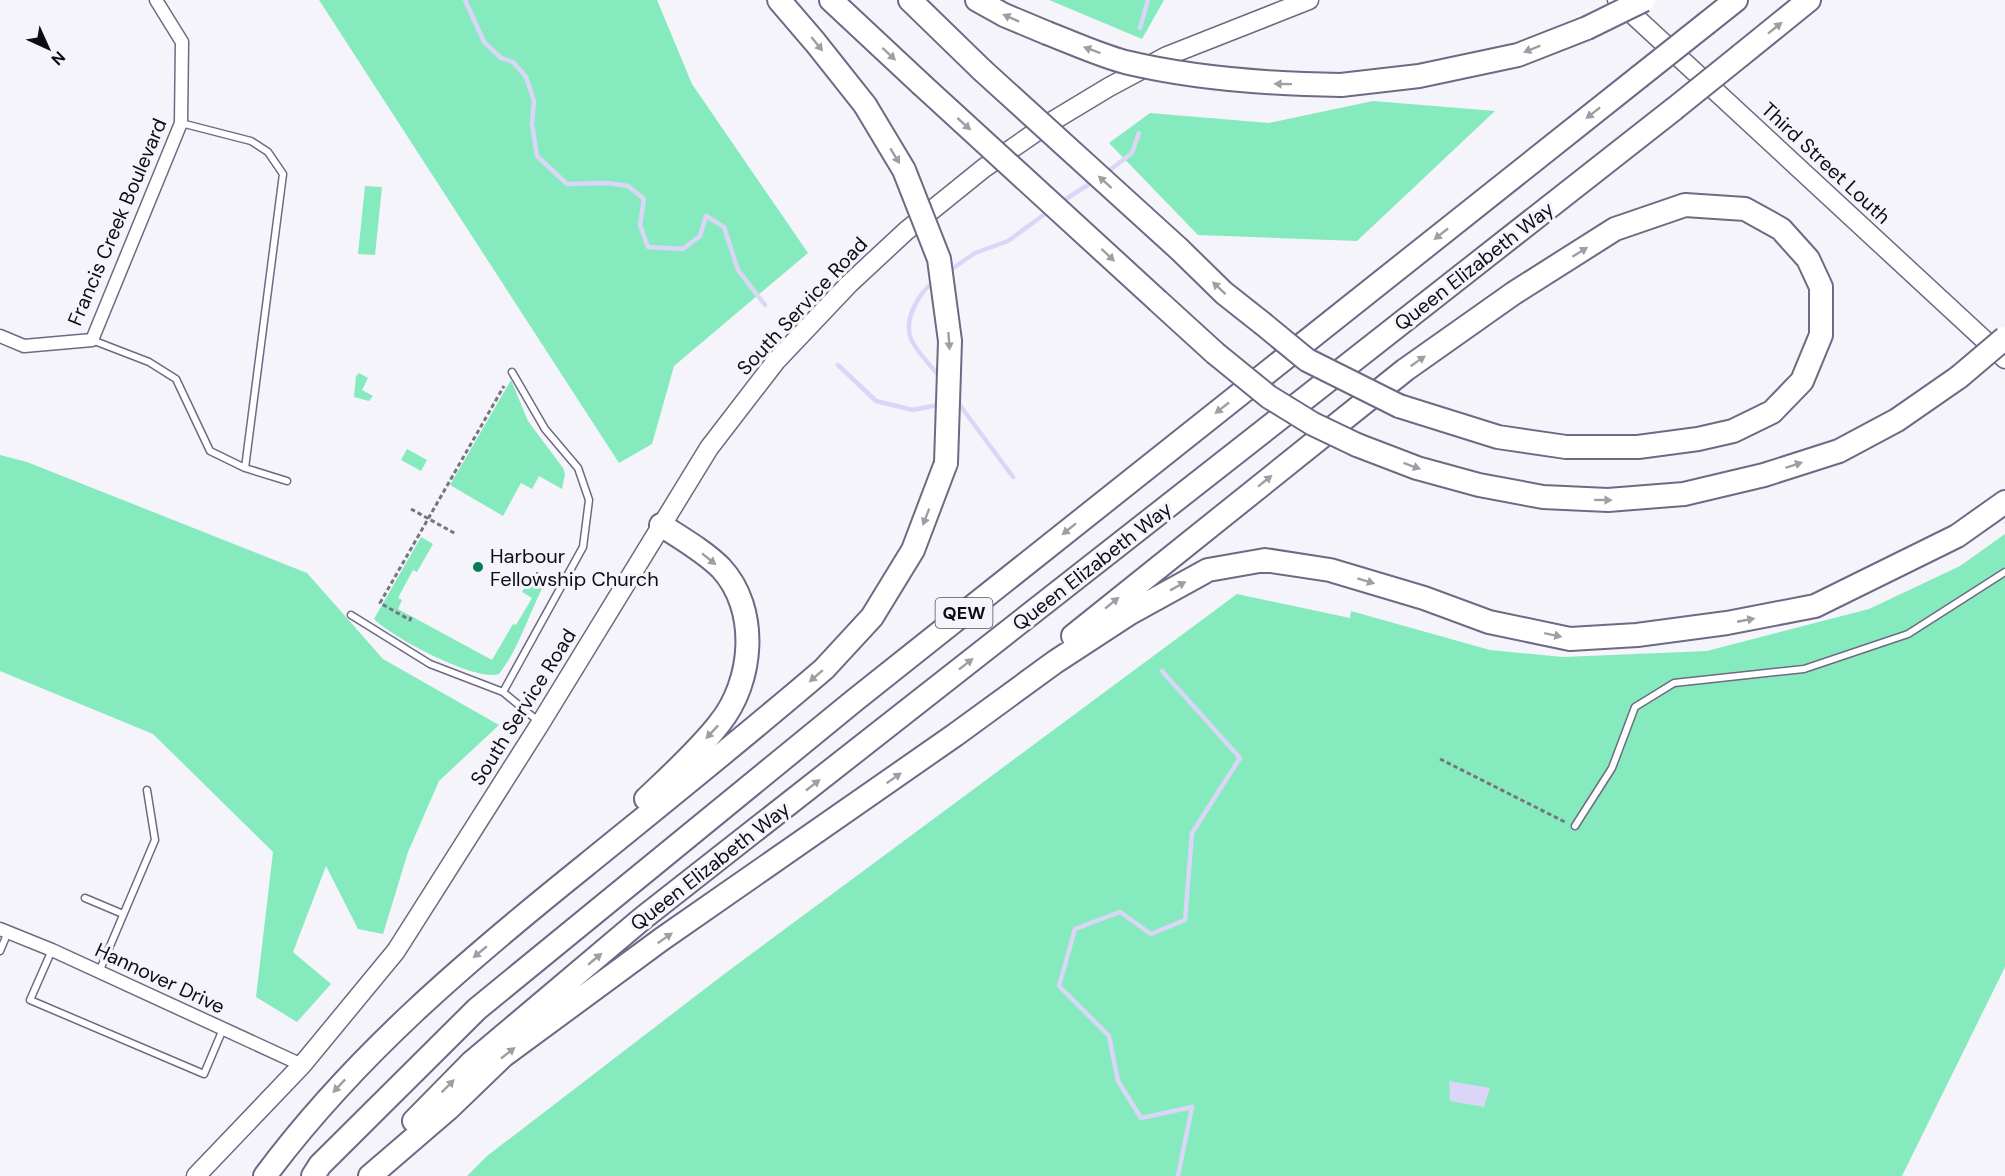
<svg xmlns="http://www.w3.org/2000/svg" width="2005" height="1176" viewBox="0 0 2005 1176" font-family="'DM Sans',sans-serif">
	<rect width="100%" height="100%" fill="#f5f4fa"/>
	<!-- green -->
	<path fill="#86eabf" d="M319 0H657L692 84 808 253 674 366 652 444 619 463Z
		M1049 0H1164L1142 39Z
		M1373 101 1495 111 1357 241 1198 235 1109 143 1150 113 1269 123Z
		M365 186 382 187 375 255 358 254Z
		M359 373 368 378 362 390 373 396 369 401 354 397 356 376Z
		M511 380 528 421 563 468 565 474 562 489 539 476 532 489 521 483 503 516 450 485Z
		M407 449 427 460 421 471 401 460Z
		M0 455 27 462 307 573 383 659 499 725 439 781 408 852 383 934 358 929 326 866 293 952 331 984 297 1022 256 997 273 852 153 734 0 671Z
		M2005 534V967L1902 1176H467L487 1156 723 975 1237 594 1350 618 1351 611 1490 650 1563 657 1707 651 1869 609 1960 566Z
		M421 537 433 544 417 572 413 570 398 598 402 600 398 609 492 660 513 624 516 625 532 598 522 592 531 577 544 585C528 615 520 647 499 674 475 682 392 637 374 619Z"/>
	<!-- water -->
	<path fill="#dbd5f7" d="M1449 1081 1490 1088 1484 1107 1450 1101Z"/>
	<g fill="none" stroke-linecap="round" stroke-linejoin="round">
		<!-- stream -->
		<path stroke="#dbd5f7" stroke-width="4.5" d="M465 0 484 42 501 58 513 62 526 77 534 101 532 124 537 156 567 184 607 183 628 186 644 199 640 225 648 247 683 249 700 236 706 216 724 227 738 270 765 305
			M1140 28 1148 0
			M1106 173 1132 153 1139 133
			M1061 202 1094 181
			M949 271 975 253 1008 241 1049 211
			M935 281C919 292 903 320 911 339 916 351 932 367 940 377
			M838 365 876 401 913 410 942 404
			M956 400 1013 477
			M1162 671 1240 758 1192 833 1185 920 1151 934 1120 912 1075 929 1059 986 1109 1036 1118 1081 1141 1118 1192 1107 1178 1176"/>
		<!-- lane casing -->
		<g stroke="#6e6984" stroke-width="9">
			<path id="lane" d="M181 123 251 141 268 152 283 174 245 468
				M92 340 149 362 176 379 210 451 245 468 287 481
				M351 615 430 664 503 692 538 721
				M503 692 583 547 589 500 578 468 545 429 512 372
				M1575 826 1612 768 1635 707 1674 683 1804 669 1908 634 2005 572
				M85 898 123 914
				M52 950 30 1000 204 1074 223 1029
				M0 951 8 932
				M99 972 155 840 147 790"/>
		</g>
		<!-- street casing -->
		<g stroke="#6e6984" stroke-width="15">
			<path id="street" d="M0 336 24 346 92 340 181 123 182 42 156 0
				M0 929 52 950 302 1065"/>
		</g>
		<!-- secondary casing -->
		<g stroke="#6e6984" stroke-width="21">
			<path id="secondary" d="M1617 0 2005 359
				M196 1176 302 1065 396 951 540 724 709 448 776 361 849 284 906 231 984 168 1046 125 1109 87 1167 56 1309 0"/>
		</g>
		<!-- highway casing -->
		<g stroke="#6e6984" stroke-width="26">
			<path id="highway" d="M779 0 815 42 865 105
				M831 0 921 84
				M910 0 982 70
				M977 0 1004 15 1047 33
				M1707 23 1736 0
				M1741 55 1809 0
				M1341 85 1419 76 1518 55 1587 28
				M1179 249 1224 293 1262 323
				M1158 301 1215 353
				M1357 445 1417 468 1479 485 1543 497 1608 500 1684 494 1764 475 1839 451 1897 420 1959 377
				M1073 636 1405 370 1514 293 1615 229 1685 205 1745 209 1781 229 1808 259 1821 287V335L1802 381 1772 412 1733 431 1698 439 1638 447H1566L1498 437 1399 406
				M646 799C671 775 698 751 719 724 754 681 759 609 721 568 704 551 681 538 661 525
				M414 1121 471 1063 643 918 1674 109
				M265 1176C355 1055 469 959 586 865 666 800 746 736 824 669L872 617 913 550 946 463
				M313 1176 320 1165 477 1009 855 700 1639 77
				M370 1176 448 1109 503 1056 662 939 955 735 1055 662 1130 613 1208 570 1265 560 1330 570 1424 598 1489 622 1570 639 1637 635 1727 623 1815 606 1957 536 2005 502"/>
		</g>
		<!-- path -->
		<path stroke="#76757d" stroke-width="3" stroke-dasharray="4.5 3" stroke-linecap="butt" d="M411 509 456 534
			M536 573 552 581
			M411 617 410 620 380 603 504 386
			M1440 759 1565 822"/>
		<!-- lane -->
		<use href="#lane" stroke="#fff" stroke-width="6"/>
		<!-- street -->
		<use href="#street" stroke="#fff" stroke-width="12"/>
		<!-- secondary -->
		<use href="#secondary" stroke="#fff" stroke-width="18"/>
		<!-- highway -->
		<use href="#highway" stroke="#fff" stroke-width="22"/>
		<!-- highway-bridge casing -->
		<g stroke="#6e6984" stroke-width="26" stroke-linecap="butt">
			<path id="highway-bridge" d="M1587 28 1644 0
				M1047 33C1073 43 1099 55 1125 62 1196 79 1269 84 1341 85
				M982 70 1179 249
				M1639 77 1707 23
				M921 84 1158 301
				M865 105 904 170 939 259 950 341 946 463
				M1674 109 1741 55
				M1262 323 1307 360 1399 406
				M1215 353 1269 397 1313 424 1357 445
				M1959 377 2005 338"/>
		</g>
		<!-- highway-bridge -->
		<use href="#highway-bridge" stroke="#fff" stroke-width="22"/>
	</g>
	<!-- one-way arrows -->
	<defs><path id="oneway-solid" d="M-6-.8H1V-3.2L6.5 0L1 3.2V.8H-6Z" transform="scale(1.5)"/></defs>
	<g fill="#9f9ea2">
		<use href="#oneway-solid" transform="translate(1011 18) rotate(-156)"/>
		<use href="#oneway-solid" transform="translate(1775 28) rotate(-39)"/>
		<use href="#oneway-solid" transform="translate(817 44) rotate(51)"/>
		<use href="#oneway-solid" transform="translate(1532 49) rotate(158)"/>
		<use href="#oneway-solid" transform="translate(1092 50) rotate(-160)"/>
		<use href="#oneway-solid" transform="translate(889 54) rotate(43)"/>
		<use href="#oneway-solid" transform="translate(1283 84) rotate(-179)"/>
		<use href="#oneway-solid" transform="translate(1593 113) rotate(142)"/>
		<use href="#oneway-solid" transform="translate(964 124) rotate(42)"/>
		<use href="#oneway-solid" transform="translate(895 156) rotate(59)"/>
		<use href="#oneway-solid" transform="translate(1105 182) rotate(-138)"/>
		<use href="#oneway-solid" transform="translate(1441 234) rotate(142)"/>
		<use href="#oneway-solid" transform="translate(1580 252) rotate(-32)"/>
		<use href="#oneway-solid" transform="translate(1108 255) rotate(43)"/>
		<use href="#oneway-solid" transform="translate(1219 288) rotate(-137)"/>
		<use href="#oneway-solid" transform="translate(949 341) rotate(86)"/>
		<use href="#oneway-solid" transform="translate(1418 361) rotate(-35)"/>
		<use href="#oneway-solid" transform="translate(1222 408) rotate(142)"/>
		<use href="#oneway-solid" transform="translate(1794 465) rotate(-18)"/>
		<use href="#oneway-solid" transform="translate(1412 466) rotate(20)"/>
		<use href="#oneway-solid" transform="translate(1265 481) rotate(-39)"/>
		<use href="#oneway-solid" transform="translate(1603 500) rotate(1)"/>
		<use href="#oneway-solid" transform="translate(926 517) rotate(111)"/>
		<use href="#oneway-solid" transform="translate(1069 529) rotate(141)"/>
		<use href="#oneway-solid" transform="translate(709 559) rotate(39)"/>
		<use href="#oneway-solid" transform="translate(1366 581) rotate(17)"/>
		<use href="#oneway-solid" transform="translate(1178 586) rotate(-29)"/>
		<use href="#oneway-solid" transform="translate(1112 603) rotate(-39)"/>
		<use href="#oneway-solid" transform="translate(1746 620) rotate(-11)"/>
		<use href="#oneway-solid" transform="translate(1553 635) rotate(12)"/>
		<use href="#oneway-solid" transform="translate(966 664) rotate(-38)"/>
		<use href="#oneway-solid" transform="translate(816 676) rotate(139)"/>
		<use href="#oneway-solid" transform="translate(712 732) rotate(133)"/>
		<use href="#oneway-solid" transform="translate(894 778) rotate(-35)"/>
		<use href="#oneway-solid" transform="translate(813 785) rotate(-38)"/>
		<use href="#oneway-solid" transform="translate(665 938) rotate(-35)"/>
		<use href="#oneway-solid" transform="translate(480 952) rotate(140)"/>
		<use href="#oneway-solid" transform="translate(595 959) rotate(-40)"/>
		<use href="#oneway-solid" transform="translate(508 1053) rotate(-38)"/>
		<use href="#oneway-solid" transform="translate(339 1086) rotate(133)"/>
		<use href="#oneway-solid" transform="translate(448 1086) rotate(-45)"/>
	</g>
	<!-- markers -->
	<circle fill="#057b57" stroke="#f5f4fa" stroke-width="2" cx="478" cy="567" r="6"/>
	<g text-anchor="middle" stroke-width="6" stroke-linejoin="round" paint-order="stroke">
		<!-- shield labels -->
		<rect fill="#f5f4fa" stroke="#53525a" stroke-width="1.5" x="935.5" y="598" width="57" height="30" rx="4.5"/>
		<g font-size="18" font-weight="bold" fill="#0e0c16">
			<text x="964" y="619">QEW</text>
		</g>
		<!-- street labels -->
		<g font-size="20" fill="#0e0c16" stroke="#f5f4fa">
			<text transform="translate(1826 163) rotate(43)" y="7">Third Street Louth</text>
			<text transform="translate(117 222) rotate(-67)" y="7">Francis Creek Boulevard</text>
			<text transform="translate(1474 266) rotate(-38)" y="7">Queen Elizabeth Way</text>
			<text transform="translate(802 306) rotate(-47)" y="7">South Service Road</text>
			<text transform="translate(1092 566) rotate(-38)" y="7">Queen Elizabeth Way</text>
			<text transform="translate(523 707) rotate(-58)" y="7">South Service Road</text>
			<text transform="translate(710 866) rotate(-38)" y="7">Queen Elizabeth Way</text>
			<text transform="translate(160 978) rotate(25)" y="7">Hannover Drive</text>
		</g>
		<!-- poi labels -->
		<g font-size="20" fill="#0e0c16" stroke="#f5f4fa" text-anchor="start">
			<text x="490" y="563">Harbour<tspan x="490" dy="23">Fellowship Church</tspan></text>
		</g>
	</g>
	<!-- north arrow -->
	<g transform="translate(48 48) rotate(135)" stroke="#f5f4fa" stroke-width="4.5" paint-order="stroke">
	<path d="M0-4.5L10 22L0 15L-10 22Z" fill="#0e0c16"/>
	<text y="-9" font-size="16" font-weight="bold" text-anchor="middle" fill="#0e0c16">N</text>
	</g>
</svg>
